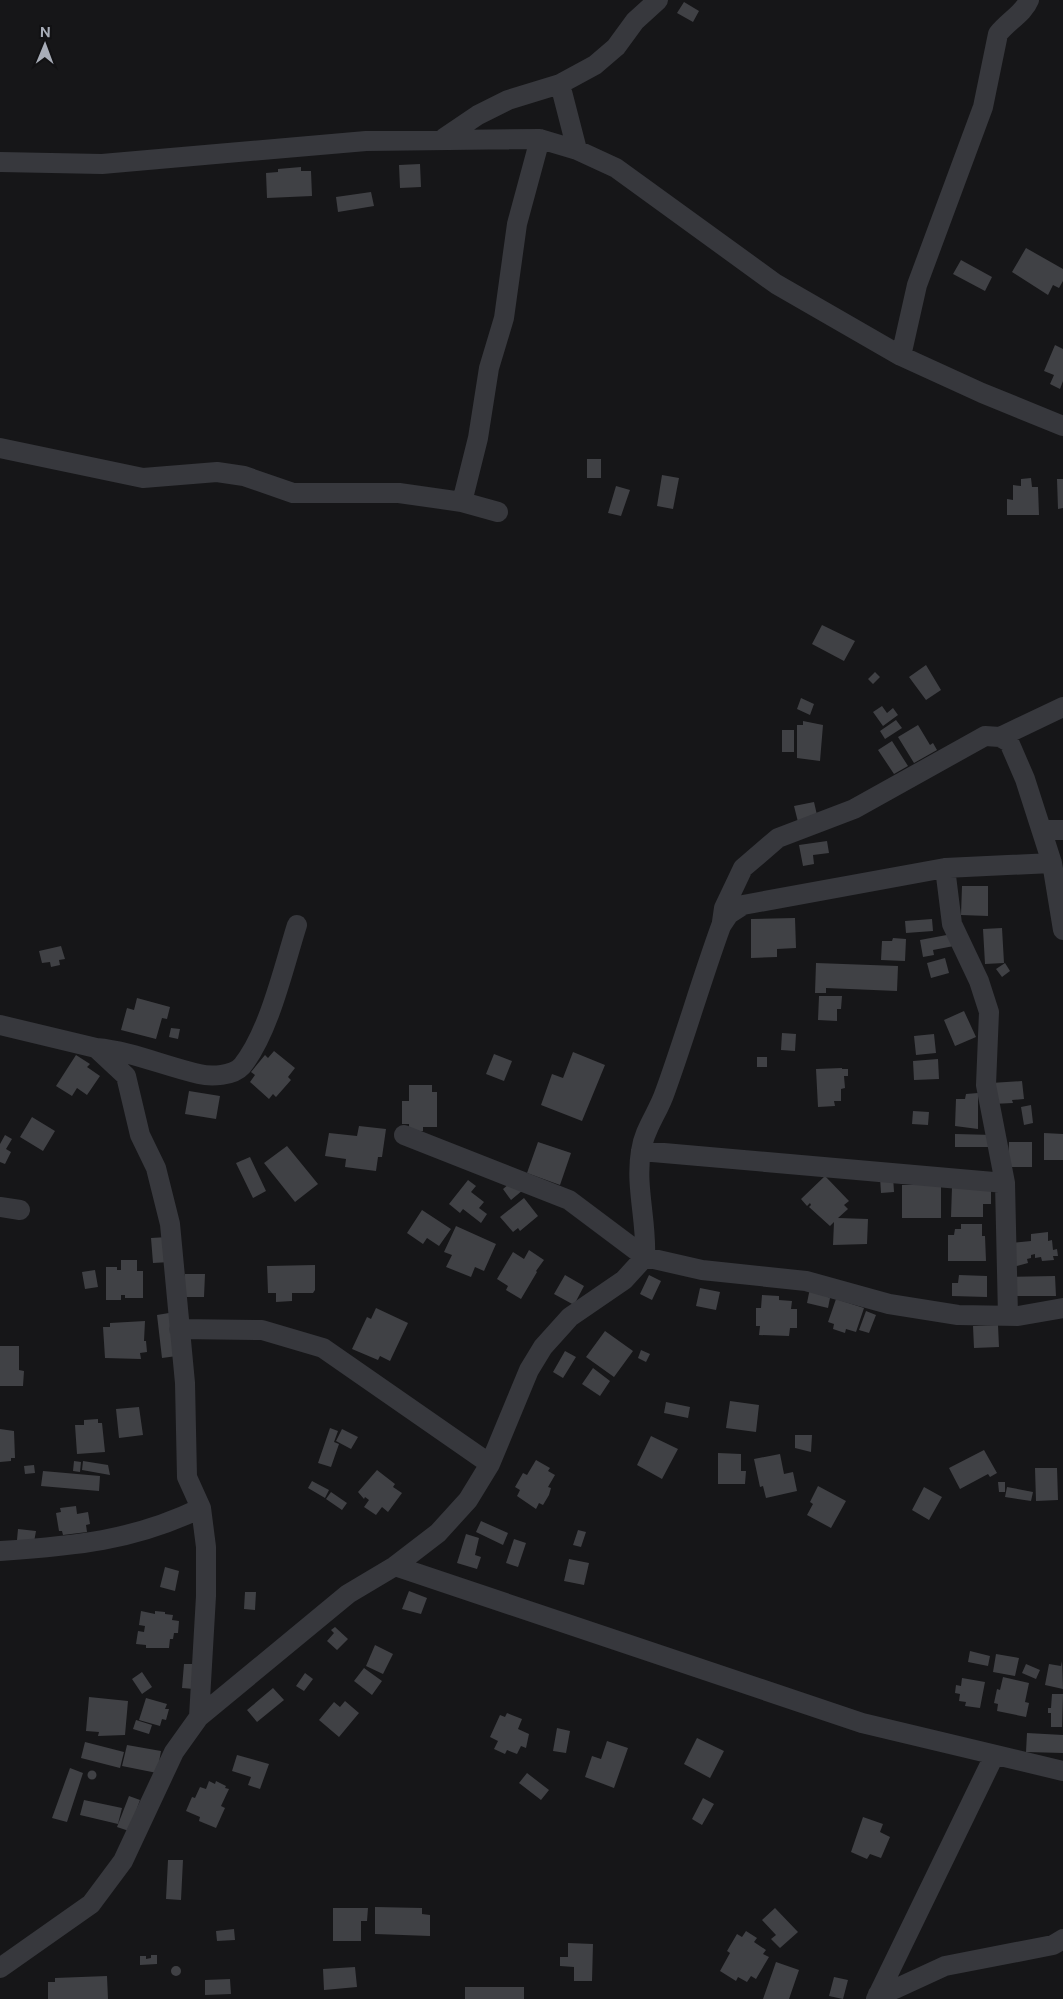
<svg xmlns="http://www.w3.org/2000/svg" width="1063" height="1999" viewBox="0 0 1063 1999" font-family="'Public Sans',sans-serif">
	<rect width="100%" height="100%" fill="#161618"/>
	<!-- building -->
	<path fill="#404145" d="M684 2 699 11 693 22 677 13Z
		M420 164 421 187 400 188 399 165Z
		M301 167V171H311L312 196 267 198 266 173 278 172V169Z
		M371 192 374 206 338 212 336 197Z
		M1026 248 1063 269V281L1059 288 1053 285 1048 295 1012 272Z
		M961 260 992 277 985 291 953 274Z
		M1055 345 1063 349V381L1060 389 1050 384 1054 375 1044 371Z
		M587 459H601V478H587Z
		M662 475 679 478 673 509 657 506Z
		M1031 478 1032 487H1038L1039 515H1007V499L1013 500V485L1021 486V479Z
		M1057 479H1063V508L1058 509Z
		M616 486 630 490 621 516 608 513Z
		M822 625 855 641 844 661 812 644Z
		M926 665 941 690 926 700 909 677Z
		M875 672 880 677 873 684 868 679Z
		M801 698 814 704 810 715 797 709Z
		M882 706 887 713 893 708 898 715 883 726 873 712Z
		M896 720 902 728 885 739 880 731Z
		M803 721 823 725 820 761 797 758V725H803Z
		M918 725 930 745 933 743 937 750 914 763 898 737Z
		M782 730H794V752H782Z
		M892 741 908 766 894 774 878 750Z
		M814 802 817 815 798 822 794 806Z
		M827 841 829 853 813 855 814 864 803 866 799 845Z
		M962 886H988V916L961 915Z
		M795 918 796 948 777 949V957L751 958V919Z
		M932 919 933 931 906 933 905 921Z
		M1002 928 1004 963 985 964 983 929Z
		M952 934 954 946 933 950 934 955 923 957 920 940Z
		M893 938 906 939 905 961 881 960 882 941H892Z
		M61 946 65 959 59 960 60 965 51 967 50 962 42 963 39 951Z
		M945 958 949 973 931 978 927 963Z
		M816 963 898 966 897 991 826 988V993H815Z
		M1005 963 1010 971 1002 977 996 969Z
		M819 996H842L841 1009H837V1021L818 1020Z
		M137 998 170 1007 167 1019 162 1018 156 1039 121 1030 127 1008 134 1010Z
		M964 1011 976 1037 955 1046 944 1020Z
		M171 1028 180 1029 178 1039 169 1037Z
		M782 1033 796 1034 795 1051 781 1050Z
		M934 1034 936 1053 916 1055 914 1036Z
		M274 1051 295 1068 288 1077 291 1080 276 1097 273 1094 269 1099 250 1082 255 1075 251 1072 265 1055 268 1058Z
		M573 1052 605 1065 582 1121 541 1105 552 1074 563 1078Z
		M494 1054 512 1061 504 1081 486 1074Z
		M76 1055 90 1064 87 1067 100 1076 87 1095 77 1088 72 1096 56 1086Z
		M757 1057H767V1067H757Z
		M938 1059 939 1079 914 1080 913 1061Z
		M842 1068V1069H848V1076H844L845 1088 841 1089V1101H834L835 1106 818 1107 816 1069Z
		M1022 1081 1024 1099 1012 1100 1013 1103 992 1104 991 1083Z
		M409 1085H432V1092H437V1127H423V1131H409V1124H402V1101H409Z
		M189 1091 220 1096 216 1119 185 1114Z
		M978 1093V1129L955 1126 956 1099H965L966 1094Z
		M1031 1105 1033 1123 1024 1125 1021 1107Z
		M913 1111 929 1112 928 1125 912 1124Z
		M32 1117 55 1131 43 1151 20 1137Z
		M359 1126 386 1129 382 1157H378L376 1171 345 1167 346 1159 325 1156 329 1133 357 1136Z
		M1044 1133 1063 1134V1160H1044Z
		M955 1134 994 1135 993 1147H955Z
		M5 1135 12 1139 6 1149 11 1152 5 1164 0 1162V1144Z
		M538 1142 571 1153 560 1185 527 1173Z
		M1009 1142H1032V1167H1008Z
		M287 1146 318 1184 295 1202 264 1163Z
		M250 1157 266 1191 253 1198 236 1163Z
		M825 1176 849 1201 844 1205 848 1209 838 1218 868 1219 867 1244 833 1245 834 1222 830 1226 809 1207 811 1205 810 1203 807 1206 801 1199Z
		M893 1176 894 1192 881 1193 880 1177Z
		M468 1180 476 1186 471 1192 484 1202 479 1208 487 1214 481 1223 463 1209 460 1213 449 1204Z
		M514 1180 523 1190 511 1200 503 1189Z
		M902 1185H941V1218H902Z
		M952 1187H991V1204H983V1217H951Z
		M524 1198 538 1216 520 1231 518 1228 513 1232 500 1217Z
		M422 1210 451 1229 439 1246 427 1238 423 1244 407 1233Z
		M961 1224H982V1236H985L986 1261H948V1235H954L955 1229H961Z
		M456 1226 496 1244 484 1271 475 1267 471 1277 446 1267 452 1255 444 1252Z
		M1048 1232V1241L1052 1240 1053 1250 1057 1249 1058 1256H1053L1054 1260 1042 1261 1041 1257 1035 1258V1254L1031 1255V1258L1027 1259 1028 1263 1013 1267 1011 1243 1031 1241V1234Z
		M168 1237 170 1262 153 1263 151 1238Z
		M529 1250 544 1260 536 1271 537 1272 521 1299 506 1290 508 1286 497 1279 513 1252 524 1259Z
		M121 1260H137V1271H143V1298H125V1295H121V1300H106V1267H117V1270H121Z
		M315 1265V1290L313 1293H292V1301L276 1302V1293H268L267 1266Z
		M95 1270 98 1287 85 1289 82 1272Z
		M185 1274H205L204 1297H184Z
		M565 1275 584 1286 574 1305 554 1294Z
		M649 1275 661 1281 652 1300 640 1294Z
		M959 1275 987 1276V1297L952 1296V1283H958Z
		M1055 1276 1056 1296H1016L1010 1277Z
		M700 1288 720 1292 716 1310 696 1306Z
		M810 1288 830 1298 828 1308 807 1303Z
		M762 1295 779 1296V1300L792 1301 791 1309H797V1328H790L789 1336 759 1335 760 1326H756V1308H761Z
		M836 1299 864 1308 856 1332 846 1329 845 1333 833 1329 834 1324 828 1322Z
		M376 1308 408 1323 390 1361 380 1356 378 1360 352 1349 367 1317 371 1319Z
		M866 1311 876 1315 869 1333 859 1330Z
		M169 1313 177 1356 162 1358 157 1315Z
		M145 1321 144 1341H146L147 1352 140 1353 141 1359 105 1358 103 1327H110V1323Z
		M998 1325 999 1347 974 1348 973 1326Z
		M605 1331 633 1351 614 1377 586 1357Z
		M0 1346H19V1370L24 1371 23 1386H0Z
		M641 1350 650 1354 646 1362 638 1358Z
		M565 1351 576 1357 563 1378 553 1372Z
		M593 1368 610 1381 600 1396 582 1384Z
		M730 1401 759 1405 756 1432 726 1428Z
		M666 1402 690 1407 688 1418 664 1413Z
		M139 1407 143 1435 119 1438 116 1409Z
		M98 1419V1423H102L105 1452 77 1454 75 1425H84V1420Z
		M330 1428 338 1431 334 1442 339 1444 331 1467 318 1463Z
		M0 1429 14 1431 15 1458H11V1461L0 1462Z
		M342 1429 358 1437 351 1449 336 1441Z
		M795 1435H812L811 1452 795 1448Z
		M651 1436 678 1449 662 1479 637 1465Z
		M984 1450 997 1473 990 1477 988 1474 960 1489 949 1468Z
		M718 1453 741 1454V1471H746L745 1484H718Z
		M780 1454 784 1474 793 1472 797 1491 766 1498 763 1486 760 1487 754 1459Z
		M536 1460 550 1468 548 1471 555 1475 548 1487 551 1488 549 1495 543 1505 539 1503 536 1509 517 1496 520 1490 515 1487 523 1473 527 1475Z
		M74 1461 81 1462 80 1472 73 1471Z
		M83 1461 108 1465 110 1475 82 1470Z
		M34 1465 35 1473 25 1474 24 1466Z
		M1035 1468H1057L1058 1500 1036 1501Z
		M377 1470 395 1484 393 1487 402 1493 388 1512 382 1507 376 1515 364 1507 369 1500 365 1497 364 1499 358 1492Z
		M43 1471 100 1476 99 1491 41 1486Z
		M312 1481 329 1490 325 1498 308 1488Z
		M998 1482H1005V1492H999Z
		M818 1486 846 1501 831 1528 807 1515 813 1504 810 1502Z
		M924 1487 942 1497 929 1520 912 1510Z
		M1007 1487 1033 1492 1031 1501 1005 1497Z
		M331 1492 347 1503 342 1510 326 1499Z
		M76 1506 77 1514 88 1512 90 1524 86 1525 87 1532 63 1535 62 1531H59L56 1513 61 1512 60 1508Z
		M481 1521 508 1533 503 1545 476 1532Z
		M18 1529 36 1531 34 1542 17 1540Z
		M578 1530 586 1532 581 1547 573 1545Z
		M466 1534 479 1538 475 1555 481 1557 477 1569 457 1563Z
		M514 1539 526 1543 518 1567 506 1563Z
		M569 1559 589 1563 584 1585 564 1581Z
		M165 1567 179 1571 175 1591 160 1587Z
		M409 1591 427 1598 421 1614 402 1609Z
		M245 1592H256L255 1610 244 1609Z
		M141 1611 155 1614V1611L165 1612V1614L173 1615 172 1620 179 1621 178 1633H174L173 1639H170L169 1648H146V1645L136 1644 138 1631 144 1632 145 1626 139 1625Z
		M335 1627 348 1639 337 1650 327 1641 334 1633 331 1630Z
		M375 1645 393 1654 383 1674 366 1666Z
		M970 1651 990 1656 988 1666 968 1662Z
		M996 1654 1019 1658 1015 1676 993 1672Z
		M1062 1661 1063 1689 1045 1685 1049 1664 1061 1666Z
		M184 1664H196L194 1689 182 1688Z
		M1026 1664 1040 1670 1036 1679 1022 1673Z
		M364 1668 382 1681 372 1695 354 1681Z
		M142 1672 152 1687 142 1694 132 1679Z
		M305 1673 313 1679 304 1691 296 1686Z
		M1003 1677 1029 1683 1025 1702 1029 1703 1026 1717 997 1711 998 1704 994 1703 997 1689 1000 1690Z
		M962 1678 985 1682 980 1708 965 1706 966 1702 959 1701 960 1694 955 1693 956 1685 961 1686Z
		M273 1688 284 1700 257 1722 247 1710Z
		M1052 1694H1063L1062 1727H1051V1713H1048V1708H1051Z
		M89 1697 128 1701 125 1735 98 1736 99 1732 86 1731Z
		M146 1698 167 1704 165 1709H169L166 1720 162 1719 160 1726 139 1720Z
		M345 1701 359 1713 339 1737 319 1720 334 1702 340 1707Z
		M507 1713 522 1719 518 1729 529 1734 526 1748 521 1746 517 1754 507 1750 505 1754 494 1749 498 1741 490 1737 500 1715 505 1717Z
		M136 1720 152 1725 149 1734 133 1729Z
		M557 1728 570 1731 566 1753 553 1751Z
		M1027 1733 1063 1735V1753L1026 1752Z
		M697 1738 724 1751 710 1778 684 1764Z
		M607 1741 628 1748 614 1788 585 1777 592 1756 601 1759Z
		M85 1742 124 1752 120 1768 81 1758Z
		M127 1745 161 1751 157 1773 122 1766Z
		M237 1755 269 1764 260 1789 248 1785 251 1777 232 1771Z
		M70 1768 83 1773 67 1822 52 1818Z
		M87.5 1775a4.5 4.5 0 1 1 9 0a4.5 4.5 0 1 1-9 0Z
		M527 1773 549 1790 541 1800 519 1783Z
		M209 1781 215 1784 216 1781 226 1786 225 1788 229 1789 221 1806 225 1808 216 1828 199 1821 200 1817 186 1811 192 1797 195 1798 200 1787 206 1789Z
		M129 1796 140 1800 129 1831 117 1827Z
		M703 1798 714 1804 702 1825 692 1819Z
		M84 1800 122 1808 118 1824 80 1815Z
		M863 1817 883 1824 880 1832 890 1837 881 1858 870 1854 867 1859 851 1852Z
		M168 1860H183L181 1900 166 1899Z
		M375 1907 422 1908V1914L430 1915V1936L375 1934Z
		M333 1908H368L367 1921H361V1941H333Z
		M775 1908 798 1932 780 1948 771 1939 776 1935 762 1920Z
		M234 1929 235 1940 217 1941 216 1931Z
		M746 1931 757 1938 754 1942 766 1950 763 1954 769 1957 756 1979 751 1976 747 1982 738 1977 736 1981 720 1971 730 1953 727 1951 737 1934 742 1937Z
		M568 1943 593 1944 592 1981H574V1967L560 1966V1957H568Z
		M151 1955H157V1964L140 1965V1956H146V1959L151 1958Z
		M776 1962 799 1970 789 1999H763Z
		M171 1971a5 5 0 1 1 10 0a5 5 0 1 1-10 0Z
		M355 1967 357 1987 324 1990 323 1969Z
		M107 1976 108 1999H48V1982H55V1978Z
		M834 1977 848 1980 843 1999 829 1996Z
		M230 1979 231 1994 205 1995V1980Z
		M465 1987H524V1999H465Z"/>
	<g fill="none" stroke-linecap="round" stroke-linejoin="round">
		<!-- minor -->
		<path stroke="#37383d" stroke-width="20" d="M560 84 577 150
			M444 138 478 115 508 100 560 84 595 65 616 47 635 21 658 0
			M0 162 102 164 366 141 540 139 577 150 616 168 776 284 901 356 982 393 1063 426
			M901 356 917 285 983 107 998 34C1007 22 1024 13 1029 0
			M0 448 143 478 217 472 244 476 293 493H399L462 502 498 512
			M462 502 478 438 489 368 504 318 517 224 540 139
			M1000 737 1063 707
			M1042 830H1063
			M945 868 952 924 979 981 989 1012 986 1085 1005 1183 1008 1316
			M722 922 724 908 743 868 778 838 854 809 985 736 1000 737 1009 742 1025 779 1052 863 1063 930
			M0 1025 96 1048 126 1076 140 1135 156 1168 170 1224 185 1383 187 1477 201 1508 206 1547V1596L199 1717
			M96 1048C131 1051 164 1066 199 1074 211 1077 233 1076 242 1066 269 1033 284 966 297 925
			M404 1135 569 1200 645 1257 702 1270 806 1281 889 1304 958 1315 1018 1316 1063 1308
			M641 1151 1005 1183
			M0 1207 20 1210
			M179 1329 262 1330 323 1348 490 1464
			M0 1551C74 1546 133 1541 201 1508
			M395 1566 862 1723 1063 1771
			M0 1968 91 1904 123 1861 174 1752 199 1717 348 1594 395 1566 438 1533 468 1500 490 1464 529 1370 543 1347 570 1317 624 1280 645 1257C647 1222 635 1186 641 1151 644 1129 658 1113 665 1092 685 1037 701 981 721 926L729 914 743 905 945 868 1052 863
			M878 1994 895 1989 945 1966 1053 1945 1063 1939
			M876 1999 994 1756"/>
	</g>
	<!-- north arrow -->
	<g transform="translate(45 45) rotate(1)" stroke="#111113" stroke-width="4" paint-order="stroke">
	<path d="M0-4L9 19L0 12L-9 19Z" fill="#a8adb8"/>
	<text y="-8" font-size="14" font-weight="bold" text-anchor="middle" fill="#a8adb8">N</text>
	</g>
</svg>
